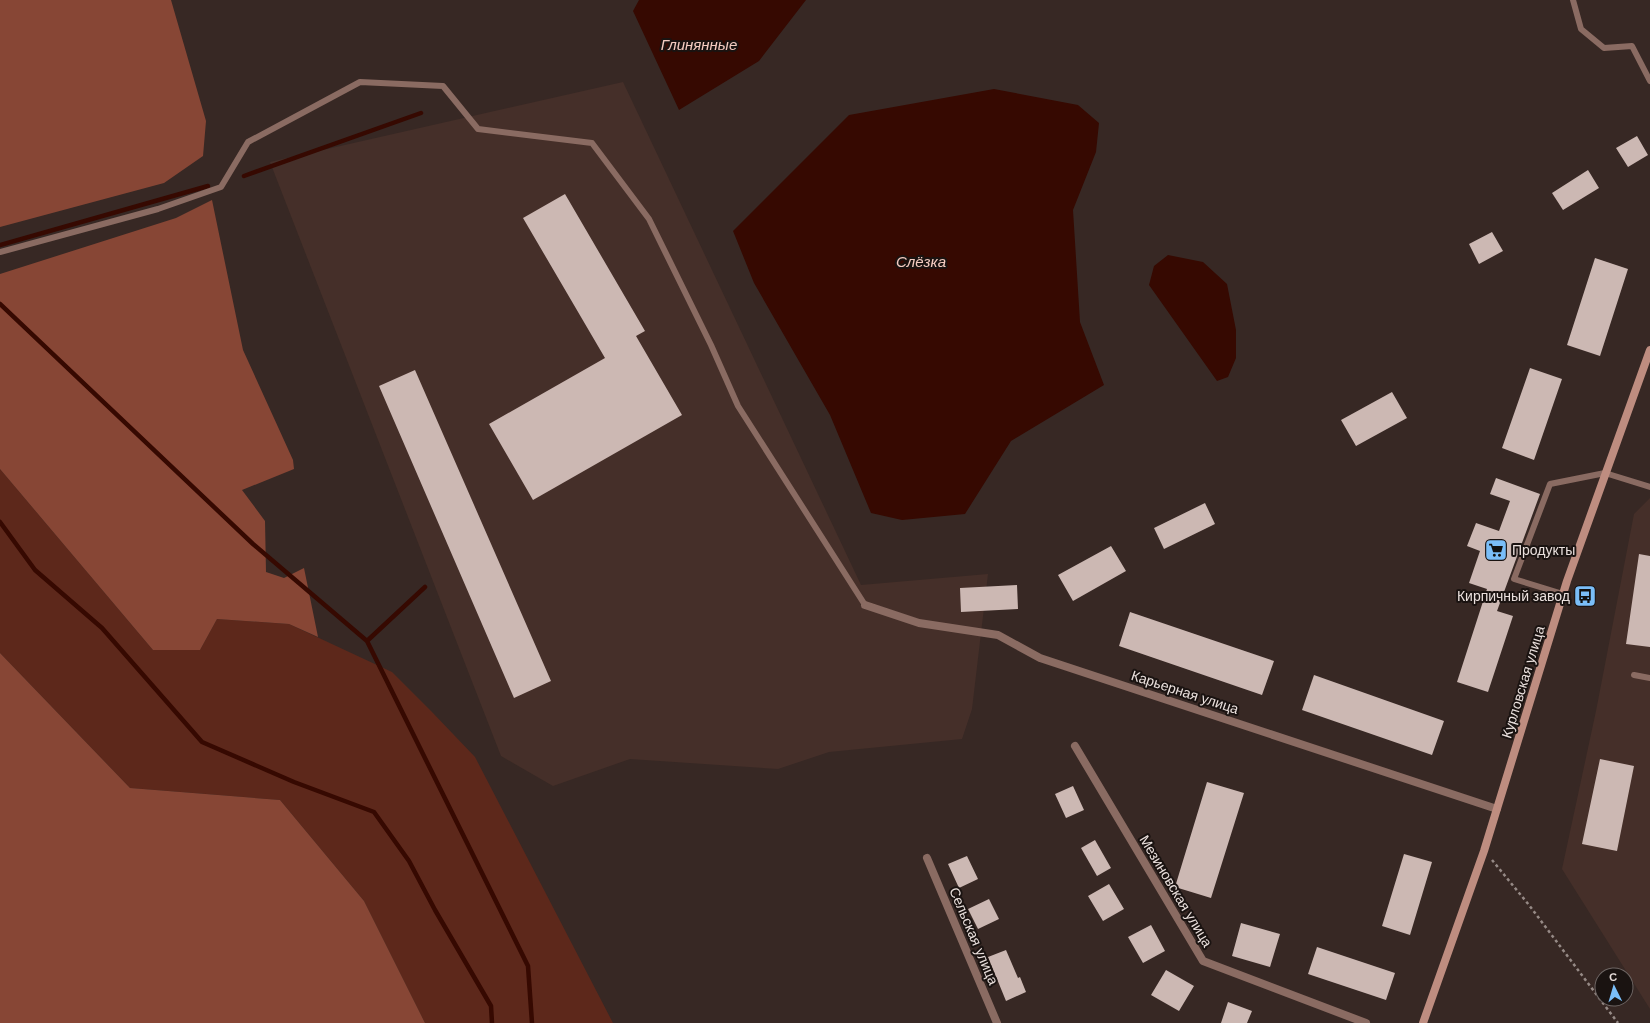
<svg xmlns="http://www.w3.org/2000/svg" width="1650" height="1023" viewBox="0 0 1650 1023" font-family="Helvetica,sans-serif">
	<rect width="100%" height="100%" fill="#372824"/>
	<!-- built -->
	<path fill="#452f29" d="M623 82 861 585 988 574 972 709 962 739 829 752 778 769 630 759 553 786 501 756 270 162Z
		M1650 498V1009L1562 869 1596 711 1634 514Z"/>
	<!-- green -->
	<path fill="#5d281b" d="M0 469 153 650H200L217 619 289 624 392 672 432 712 475 757 613 1023H425L364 901 280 800 130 788 0 653Z"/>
	<!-- forest -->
	<path fill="#874635" d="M0 0H171L206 121 203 156 164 183 0 227Z
		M212 200 243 350 293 460 294 469 242 490 265 521 266 572 284 578 304 568 318 637 289 624 217 619 200 650H153L0 469V274L176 218Z
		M0 653 130 788 280 800 364 901 425 1023H0Z"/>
	<!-- water -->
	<path fill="#360901" d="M639 0H806L759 61 679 110 633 11Z
		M994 89 1078 105 1099 123 1096 152 1073 210 1080 322 1104 385 1011 441 965 514 902 520 871 513 830 415 754 283 733 231 849 115Z
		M1168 255 1203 262 1227 284 1236 330V358L1228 377 1217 381 1149 285 1154 266Z"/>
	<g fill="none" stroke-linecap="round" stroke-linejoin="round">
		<!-- stream -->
		<path stroke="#360901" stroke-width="4.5" d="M244 176 421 113
			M0 245 208 186
			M0 304 253 544 367 641 528 966 532 1023
			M0 522 35 570 102 628 202 742 294 782 374 812 409 861 435 910 491 1006 492 1023
			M367 641 425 587"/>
	</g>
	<!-- building -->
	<path fill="#ccb8b3" d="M1637 136 1648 155 1628 167 1616 148Z
		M1588 170 1599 188 1563 210 1552 193Z
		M565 194 645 331 636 336 682 415 533 500 489 424 605 358 523 218Z
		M1492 232 1503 251 1479 264 1469 244Z
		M1595 258 1628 269 1600 356 1567 345Z
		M1530 368 1562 379 1534 460 1502 448Z
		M415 370 551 681 514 698 379 386Z
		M1392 392 1407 418 1356 446 1341 420Z
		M1496 478 1540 494 1497 611 1513 616 1488 692 1457 682 1487 589 1469 583 1480 551 1467 546 1476 523 1499 531 1510 501 1490 494Z
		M1205 503 1215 524 1164 549 1154 528Z
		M1111 546 1126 571 1073 601 1058 575Z
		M1639 554 1650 556V647L1626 644Z
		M1017 585 1018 609 961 612 960 588Z
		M1130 612 1274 661 1262 695 1119 646Z
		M1314 675 1444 721 1432 755 1302 710Z
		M1600 759 1634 766 1617 851 1582 844Z
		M1207 782 1244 793 1211 898 1175 887Z
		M1073 786 1084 810 1066 818 1055 794Z
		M1095 840 1111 868 1097 876 1081 848Z
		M1404 854 1432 862 1410 935 1382 926Z
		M967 856 978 879 959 888 948 864Z
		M1109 884 1124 909 1103 921 1088 896Z
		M989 899 999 919 978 929 968 909Z
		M1241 923 1280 934 1270 967 1232 956Z
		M1151 925 1165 951 1143 963 1128 937Z
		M1317 947 1395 973 1386 1000 1308 974Z
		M1006 950 1018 978 1020 977 1026 992 1006 1001 988 957Z
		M1166 970 1194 986 1179 1011 1151 995Z
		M1228 1002 1252 1011 1247 1023H1221Z"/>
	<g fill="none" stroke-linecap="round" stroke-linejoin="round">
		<!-- path -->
		<path stroke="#968a86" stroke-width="2.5" stroke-dasharray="3 3" stroke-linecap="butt" d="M1492 860 1529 905 1618 1023"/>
		<!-- lane -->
		<path stroke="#8a6b62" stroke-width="6" d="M1573 0 1581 29 1604 48 1632 46 1650 81
			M0 252 158 209 221 187 248 142 360 82 443 86 478 129 592 143 649 219 711 345 738 406 865 605
			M1563 594 1514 579 1550 484 1605 473 1650 487
			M1634 675 1650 678"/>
		<!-- street -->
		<path stroke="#8a6b62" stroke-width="8" d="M865 605 919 623 998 635 1040 658 1497 809
			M1075 746 1203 961 1366 1023
			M927 858 997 1023"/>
		<!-- secondary -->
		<path stroke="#be8d80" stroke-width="8" d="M1423 1023 1484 851 1567 581 1650 350"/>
	</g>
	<!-- icons -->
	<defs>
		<g id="supermarket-square" transform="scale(1.15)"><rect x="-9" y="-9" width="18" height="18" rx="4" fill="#7abef8" stroke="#1a1311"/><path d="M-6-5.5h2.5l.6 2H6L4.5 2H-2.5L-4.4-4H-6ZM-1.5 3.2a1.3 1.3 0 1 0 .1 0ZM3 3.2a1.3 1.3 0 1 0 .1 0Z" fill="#111"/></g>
		<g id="bus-square" transform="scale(1.15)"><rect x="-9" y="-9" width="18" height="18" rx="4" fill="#7abef8" stroke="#1a1311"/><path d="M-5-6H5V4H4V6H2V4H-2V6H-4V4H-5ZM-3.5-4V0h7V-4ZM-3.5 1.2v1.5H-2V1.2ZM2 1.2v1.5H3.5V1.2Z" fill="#111"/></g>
	</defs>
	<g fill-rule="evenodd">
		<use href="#supermarket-square" x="1496" y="550"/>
		<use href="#bus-square" x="1585" y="596"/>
	</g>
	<g text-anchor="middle" stroke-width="4" stroke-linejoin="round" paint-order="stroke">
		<!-- poi labels -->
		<g font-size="14" fill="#eae0dd" stroke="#1a1311" text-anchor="start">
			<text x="1512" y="555">Продукты</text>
			<text x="1570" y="601" text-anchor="end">Кирпичный завод</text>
		</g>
		<!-- street labels -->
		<g font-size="14" fill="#eae0dd" stroke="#1a1311">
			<text transform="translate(1523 682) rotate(-73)" y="5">Курловская улица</text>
			<text transform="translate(1185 692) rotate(18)" y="5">Карьерная улица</text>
			<text transform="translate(1176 891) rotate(59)" y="5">Мезиновская улица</text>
			<text transform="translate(974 936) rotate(67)" y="5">Сельская улица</text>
		</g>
		<!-- water labels -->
		<g font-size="15" font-style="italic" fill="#f4cbc0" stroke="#1a1311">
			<text x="699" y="50">Глинянные</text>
			<text x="921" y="267">Слёзка</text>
		</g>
	</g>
	<!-- north arrow -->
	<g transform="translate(1614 987) rotate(355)"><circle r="19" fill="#1a1311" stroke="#6d6563"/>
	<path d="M0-3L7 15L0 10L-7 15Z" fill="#7abef8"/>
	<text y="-6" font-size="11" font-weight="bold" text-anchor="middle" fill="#eae0dd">С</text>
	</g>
</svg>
